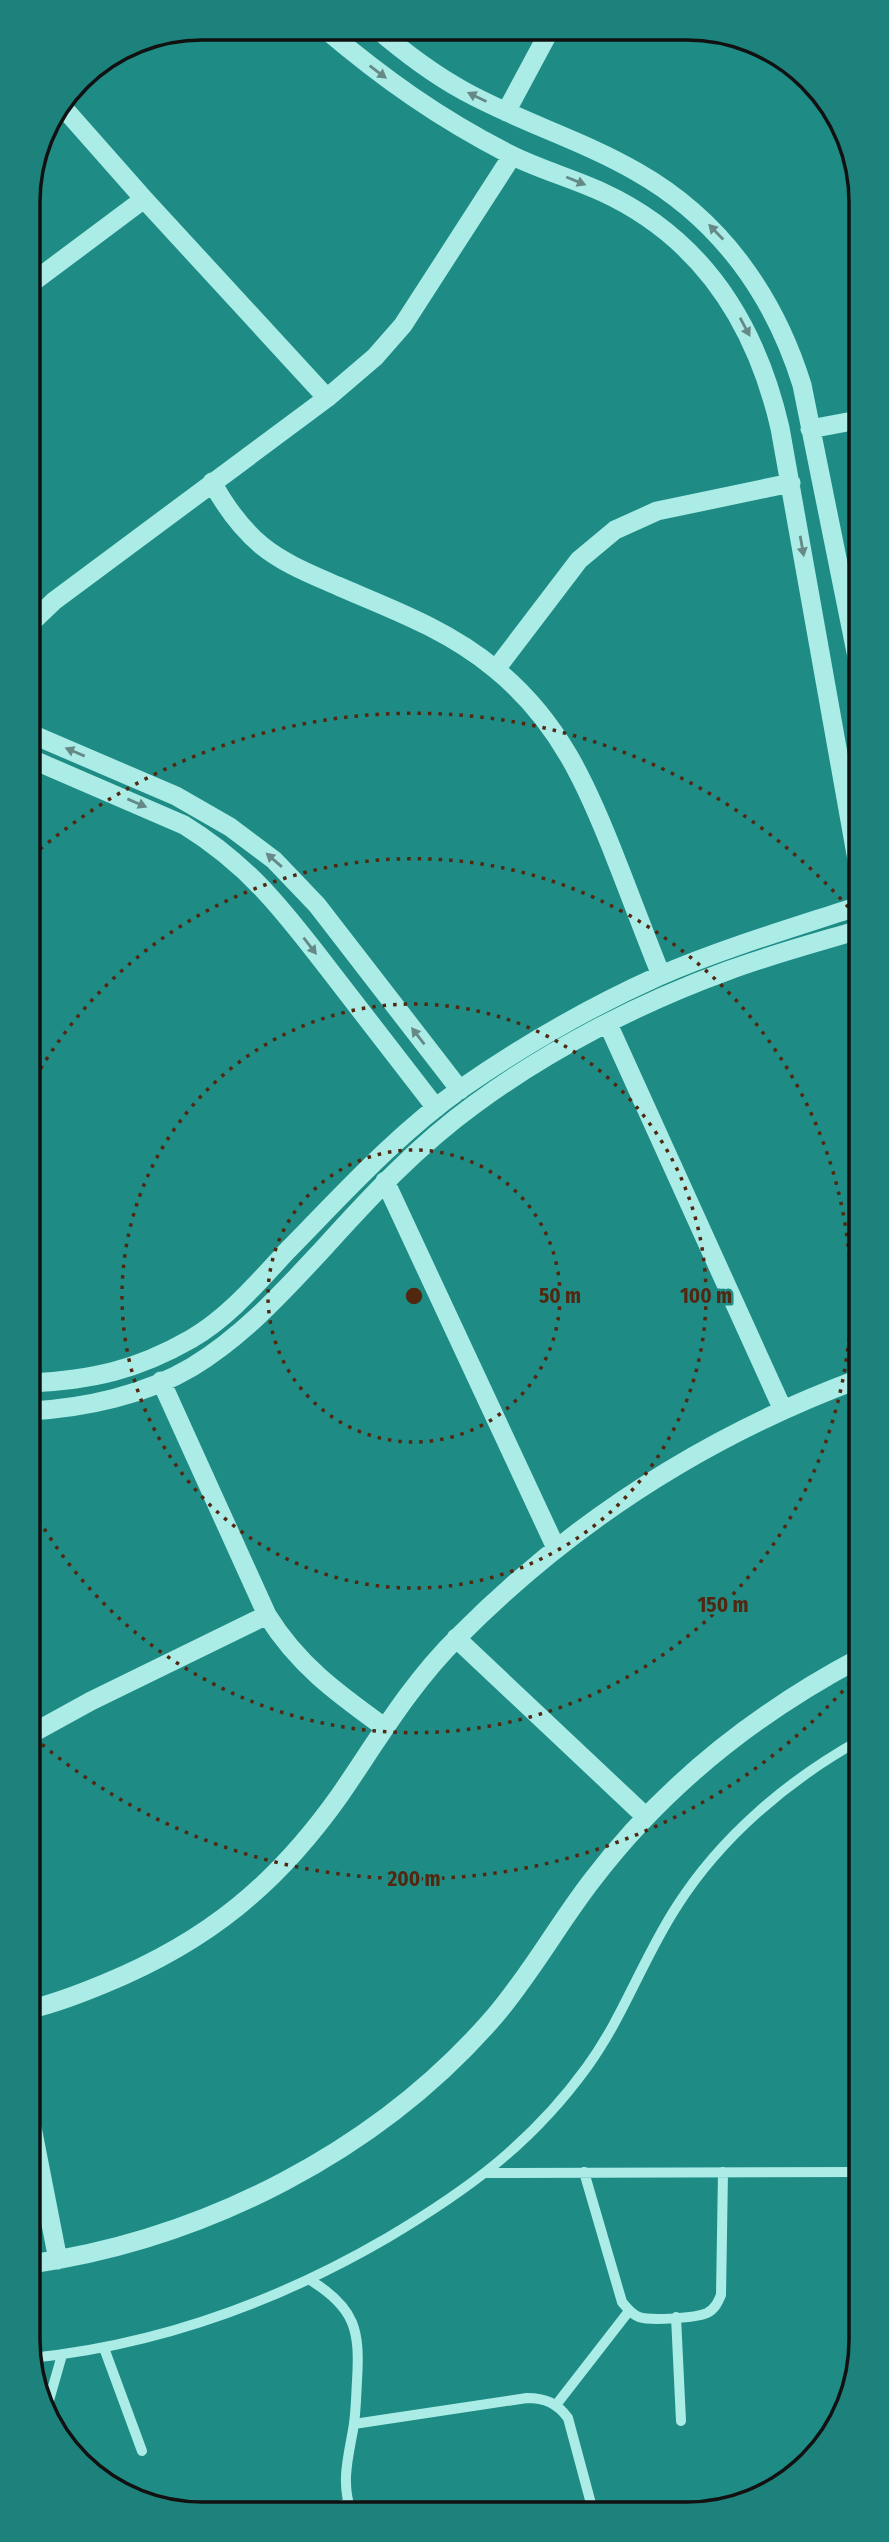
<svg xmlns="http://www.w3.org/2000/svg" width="889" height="2542" viewBox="0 0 889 2542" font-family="'Fira Sans Condensed',sans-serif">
	<rect width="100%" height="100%" fill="#1e8c85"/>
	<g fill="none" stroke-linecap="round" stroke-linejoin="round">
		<!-- service -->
		<path stroke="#abece7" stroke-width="10" d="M584 2172 622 2302C627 2308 631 2314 639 2317 651 2321 696 2318 707 2313 715 2309 718 2302 721 2295L723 2172
			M487 2173 860 2172
			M310 2280C356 2308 360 2331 357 2381 356 2397 356 2414 353 2430 348 2458 341 2483 351 2511
			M676 2317 681 2421
			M104 2348 142 2451
			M31 2358C159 2345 277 2302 387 2238 468 2190 532 2143 587 2067 624 2016 643 1958 677 1906 721 1837 788 1780 860 1740
			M48 2404 62 2355
			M556 2405 629 2311
			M354 2424 527 2398C545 2398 557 2403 568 2418L593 2511
			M327 2511 348 2503"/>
		<!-- minor -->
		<path stroke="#abece7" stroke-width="19" d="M325 29C384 79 439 118 509 154 538 169 572 178 602 192 702 238 756 324 780 428L859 871
			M377 29C404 52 433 74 464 91 520 122 582 140 637 172 720 219 774 295 802 385L858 662
			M61 105 144 199 327 398
			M506 112 550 30
			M29 285 144 199
			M810 429 858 420
			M212 482C225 506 240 527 261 545 284 564 313 575 340 587 394 610 448 630 494 668 559 720 588 787 617 862 632 900 646 938 661 975
			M29 625 54 601 327 398 375 357 403 325 512 156
			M496 669 579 560 615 530 657 511 791 483
			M29 733 176 796 230 827 274 860 317 905 460 1090
			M29 758 184 825C251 866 287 915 334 976 368 1020 402 1064 436 1108
			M608 1024 783 1410
			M385 1181 556 1548
			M161 1381 267 1615C298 1665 337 1693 384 1727
			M30 1383C92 1380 137 1370 191 1339 229 1317 258 1282 288 1250 344 1193 397 1134 462 1088 524 1045 590 1007 659 976 724 948 792 928 859 906
			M30 1411C85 1408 145 1395 192 1367 243 1336 282 1293 322 1250 369 1198 417 1146 475 1104 550 1049 639 1003 727 971 770 955 815 943 859 930
			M456 1638 646 1817
			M31 1734 91 1701 267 1615
			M31 2009C57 2003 82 1993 106 1983 208 1941 277 1884 340 1795 377 1741 411 1683 458 1637 572 1522 708 1435 859 1379
			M31 2122 58 2260
			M31 2264C205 2239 378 2151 494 2017 531 1974 558 1924 593 1879 664 1786 756 1713 860 1658"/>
	</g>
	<!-- one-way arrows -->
	<defs><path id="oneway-solid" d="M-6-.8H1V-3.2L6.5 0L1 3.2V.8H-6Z" transform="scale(1.75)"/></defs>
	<g fill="#668987">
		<use href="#oneway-solid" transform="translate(378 72) rotate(37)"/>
		<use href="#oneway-solid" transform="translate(477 97) rotate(-154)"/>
		<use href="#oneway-solid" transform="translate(576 181) rotate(22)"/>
		<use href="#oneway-solid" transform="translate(716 232) rotate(-134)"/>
		<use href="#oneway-solid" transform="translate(745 327) rotate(62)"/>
		<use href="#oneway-solid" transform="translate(802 546) rotate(80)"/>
		<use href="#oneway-solid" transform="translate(75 752) rotate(-157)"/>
		<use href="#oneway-solid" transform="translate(137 803) rotate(23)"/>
		<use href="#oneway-solid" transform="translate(274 860) rotate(-139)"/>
		<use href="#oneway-solid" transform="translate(310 946) rotate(52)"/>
		<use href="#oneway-solid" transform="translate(418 1036) rotate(-128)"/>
	</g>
	<!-- distance rings -->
	<g fill="none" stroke="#522710" stroke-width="3.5" stroke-dasharray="3.5 7">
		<circle cx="414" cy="1296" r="146"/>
		<circle cx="414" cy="1296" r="292"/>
		<path d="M30 1087A437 437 0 1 1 32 1508"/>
		<path d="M857 1675A583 583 0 0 1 32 1736M32 856A583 583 0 0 1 857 917"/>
	</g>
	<!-- crop -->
	<path d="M0 0H889V2542H0ZM202 40H687A162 162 0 0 1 849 202V2340A162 162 0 0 1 687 2502H202A162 162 0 0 1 40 2340V202A162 162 0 0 1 202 40Z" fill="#1d827c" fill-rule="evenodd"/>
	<path fill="none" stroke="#111" stroke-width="3.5" d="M202 40H687A162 162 0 0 1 849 202V2340A162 162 0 0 1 687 2502H202A162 162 0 0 1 40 2340V202A162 162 0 0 1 202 40Z"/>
	<circle cx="414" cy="1296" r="10" fill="#522710" stroke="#1e8c85" stroke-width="3.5"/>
	<g font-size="21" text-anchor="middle" font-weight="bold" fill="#522710" stroke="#1e8c85" stroke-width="5" stroke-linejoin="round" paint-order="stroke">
		<text x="560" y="1303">50 m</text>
		<text x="706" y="1303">100 m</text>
		<text x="723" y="1612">150 m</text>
		<text x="414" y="1886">200 m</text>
	</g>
</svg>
